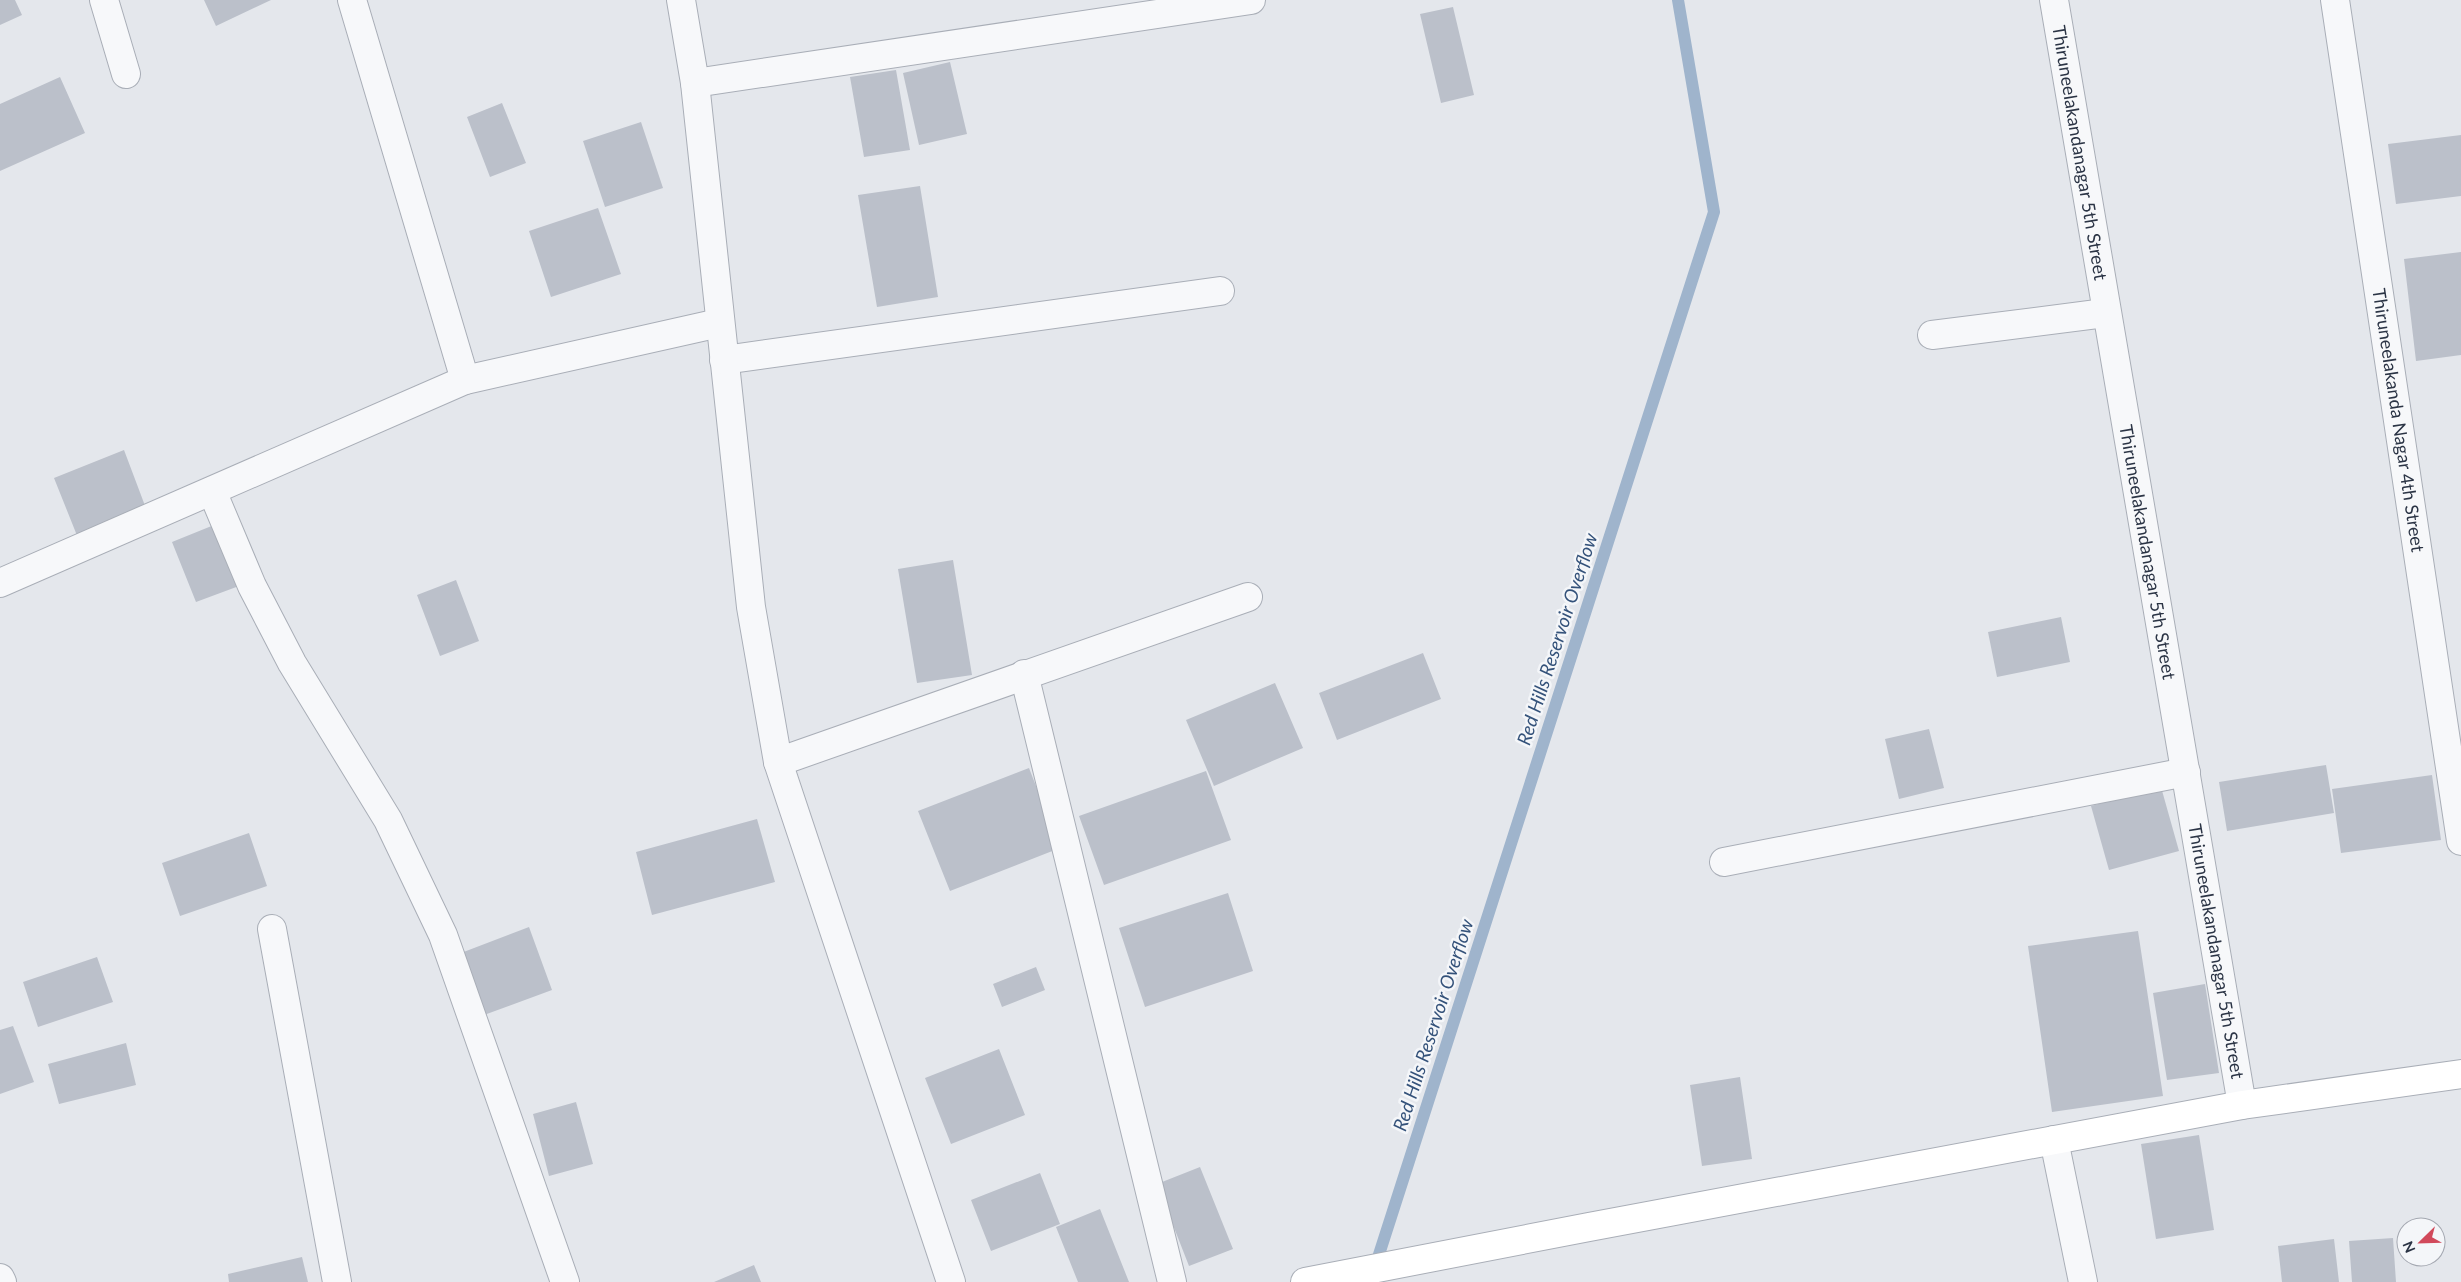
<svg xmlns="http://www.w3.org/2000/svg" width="2461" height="1282" viewBox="0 0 2461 1282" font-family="Lato,sans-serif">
	<rect width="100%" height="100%" fill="#e4e7ec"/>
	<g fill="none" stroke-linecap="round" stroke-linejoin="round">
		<!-- stream -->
		<path stroke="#9fb4cc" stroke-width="12" d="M1374 1270 1714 212 1678 0"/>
	</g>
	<!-- building -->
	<path fill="#bbc0ca" d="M0 0H15L22 15 0 25Z
		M204 0H271L216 26Z
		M1453 7 1474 95 1441 103 1420 14Z
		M950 62 967 134 919 145 903 73Z
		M896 70 910 150 864 157 850 77Z
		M60 77 85 133 0 171V104Z
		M502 103 526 163 490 177 467 117Z
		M641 122 663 188 605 207 583 141Z
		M2461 135V196L2396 204 2388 144Z
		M920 186 938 297 877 307 858 195Z
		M598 208 621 274 551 297 529 231Z
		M2461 252V355L2416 361 2404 259Z
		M124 450 147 511 78 538 54 478Z
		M214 525 239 586 196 602 172 542Z
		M953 560 972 675 917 683 898 569Z
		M456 580 479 641 440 656 417 595Z
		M2061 617 2070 662 1997 677 1988 632Z
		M1423 653 1441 699 1337 740 1319 693Z
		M1275 683 1303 748 1214 786 1186 720Z
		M1929 729 1944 788 1899 799 1885 739Z
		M2326 765 2334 813 2227 831 2219 782Z
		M1029 768 1060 848 950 891 918 811Z
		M1206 771 1231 840 1104 885 1079 816Z
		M2432 775 2441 840 2341 853 2332 789Z
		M2161 787 2179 851 2109 870 2091 806Z
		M757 819 775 882 652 915 636 852Z
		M249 833 267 886 180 916 162 863Z
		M1228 893 1253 971 1145 1007 1119 928Z
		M529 927 552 990 484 1015 461 953Z
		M2138 931 2163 1096 2052 1112 2028 946Z
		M97 957 113 1002 38 1027 23 982Z
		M1036 967 1045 990 1002 1007 993 984Z
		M2205 984 2219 1073 2167 1080 2153 993Z
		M13 1026 34 1082 0 1094V1030Z
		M126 1043 136 1085 59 1104 48 1064Z
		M999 1049 1025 1115 951 1144 925 1078Z
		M1740 1077 1752 1159 1702 1166 1690 1085Z
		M576 1102 593 1164 549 1176 533 1114Z
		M2199 1135 2214 1230 2156 1239 2141 1144Z
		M1200 1167 1233 1249 1189 1266 1157 1184Z
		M1040 1173 1060 1224 991 1251 971 1200Z
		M1100 1209 1129 1282H1078L1056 1227Z
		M2393 1238 2396 1282H2352L2349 1241Z
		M2334 1239 2339 1282H2282L2278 1246Z
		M302 1257 308 1282H229L228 1274Z
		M754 1265 761 1282H714Z"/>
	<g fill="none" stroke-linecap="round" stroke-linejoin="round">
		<!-- street casing -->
		<g stroke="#a9aeb7" stroke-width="30">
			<g id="street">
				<path d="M104 0 126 74"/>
				<path d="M352 0 465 380"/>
				<path d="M681 0 695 83 751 607 778 762 951 1282"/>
				<path id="s1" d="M2054 0C2114 369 2180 737 2242 1105"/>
				<path id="s2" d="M2335 0 2461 841"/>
				<path d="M695 83 1251 0"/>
				<path d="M1932 335 2105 313"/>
				<path d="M724 360 1220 291"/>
				<path d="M212 491 252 586 292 663 388 820 443 935 565 1282"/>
				<path d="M0 583 465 380 719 323"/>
				<path d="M1024 674 1172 1282"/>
				<path d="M778 762 1248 597"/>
				<path d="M1724 862 2186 772"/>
				<path d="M272 929 337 1282"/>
				<path d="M2054 1140 2083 1282"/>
				<path d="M0 1278 2 1282"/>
			</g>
		</g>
		<!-- secondary casing -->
		<g stroke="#a9aeb7" stroke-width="30">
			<path id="secondary" d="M1305 1282 1589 1227 2242 1105 2461 1074"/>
		</g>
		<!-- street -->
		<use href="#street" stroke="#f7f8fa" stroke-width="28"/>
		<!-- secondary -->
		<use href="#secondary" stroke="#fff" stroke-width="28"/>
	</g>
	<g text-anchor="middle" stroke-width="5" stroke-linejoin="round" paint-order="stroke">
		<!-- street labels -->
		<g font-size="18" fill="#2b3445" stroke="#f4f6f9">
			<text dy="6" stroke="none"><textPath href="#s1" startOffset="155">Thiruneelakandanagar 5th Street</textPath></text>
			<text dy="6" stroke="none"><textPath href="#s2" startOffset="425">Thiruneelakanda Nagar 4th Street</textPath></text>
			<text dy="6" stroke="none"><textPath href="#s1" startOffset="560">Thiruneelakandanagar 5th Street</textPath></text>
			<text dy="6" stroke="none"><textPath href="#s1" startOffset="965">Thiruneelakandanagar 5th Street</textPath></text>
		</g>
		<!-- water labels -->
		<g font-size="19" font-style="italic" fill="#34527a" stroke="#f4f6f9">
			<text transform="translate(1557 639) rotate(-72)" y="7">Red Hills Reservoir Overflow</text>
			<text transform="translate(1433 1025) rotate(-72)" y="7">Red Hills Reservoir Overflow</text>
		</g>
	</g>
	<!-- north arrow -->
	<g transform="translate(2421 1242) rotate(247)"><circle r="24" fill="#f4f6f9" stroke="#a4a8b1"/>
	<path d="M0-4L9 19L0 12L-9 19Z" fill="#d1495b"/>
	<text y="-8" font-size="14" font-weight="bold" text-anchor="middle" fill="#2b3445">N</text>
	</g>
</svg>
